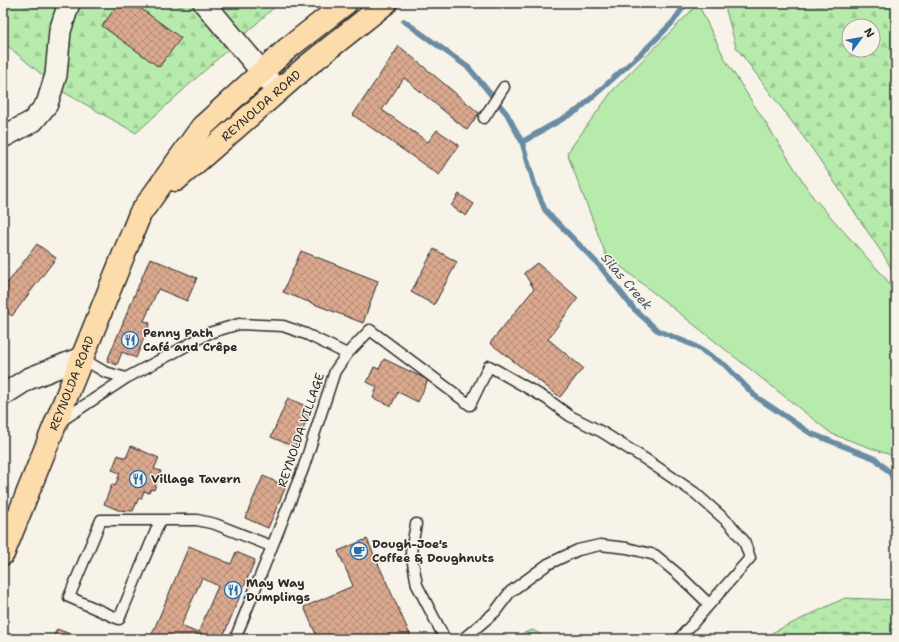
<svg xmlns="http://www.w3.org/2000/svg" width="899" height="642" viewBox="0 0 899 642" font-family="'Shantell Sans',sans-serif">
	<defs>
		<pattern id="forest-firs" width="22" height="20" patternUnits="userSpaceOnUse"><rect width="22" height="20" fill="#b6ebac"/><path d="M5 1l3.5 6h-7zM16 11l3.5 6h-7z" fill="#9dca94"/></pattern>
		<pattern id="wetland-marsh" width="20" height="14" patternUnits="userSpaceOnUse"><rect width="20" height="14" fill="#b6ebac"/><path d="M1 5h8M5 5V1M11 12h8M15 12V8" fill="none" stroke="#9dca94"/></pattern>
		<pattern id="building-cross-hatch" width="8" height="8" patternUnits="userSpaceOnUse"><rect width="8" height="8" fill="#dba98e"/><path d="M0 0l8 8M0 8l8-8" fill="none" stroke="#b28a74"/></pattern>
	</defs>
	<rect width="100%" height="100%" fill="#f7f3e8"/>
	<filter id="ink" filterUnits="userSpaceOnUse"><feTurbulence type="fractalNoise" baseFrequency=".025" numOctaves="2"/><feDisplacementMap in="SourceGraphic" scale="8" xChannelSelector="R" yChannelSelector="G"/><feConvolveMatrix kernelMatrix="1 2 1 2 8 2 1 2 1" color-interpolation-filters="sRGB"/></filter>
	<g filter="url(#ink)">
		<!-- grass -->
		<path fill="#b6ebac" stroke="#708b6c" d="M698 4 726 61 813 197 887 280 896 298V457L832 434 606 255 567 153 613 90Z
			M533 630 548 639H506Z"/>
		<!-- forest -->
		<path fill="url(#forest-firs)" stroke="#708b6c" fill-rule="evenodd" d="M3 3H279L136 133 60 90 3 42Z
			M724 3H896V277L886 259 813 150 736 47ZM849 26H873V50H849Z"/>
		<!-- wetland -->
		<path fill="url(#wetland-marsh)" stroke="#708b6c" d="M845 598 896 600V639H759Z"/>
		<g fill="none" stroke-linecap="round" stroke-linejoin="round">
			<!-- stream -->
			<path stroke="#6a8ca3" stroke-width="5.5" d="M404 21 469 68 507 114 522 142 534 183 545 210 599 265 634 309 657 330 693 345 725 365 755 396 810 433 876 459 891 474 896 489
				M522 142 578 110 646 49 673 22 686 3"/>
		</g>
		<!-- building -->
		<path fill="url(#building-cross-hatch)" stroke="#2b2b2b" fill-rule="evenodd" d="M119 3H133L181 38 159 67 102 26Z
			M399 46 479 113 467 130 404 78 382 110 428 142 437 130 459 145 439 175 353 115Z
			M459 194 474 204 466 216 451 206Z
			M37 244 56 258 12 316 3 309V289Z
			M434 249 457 262 434 305 411 292Z
			M301 251 378 281 363 323 283 292Z
			M150 258 197 278 187 301 158 289 144 321 150 323 136 358 122 352 117 365 107 361Z
			M537 263 578 298 548 339 583 368 560 397 490 343 534 289 524 273Z
			M384 359 428 380 418 402 398 392 391 406 373 398 377 387 367 382 374 367 379 369Z
			M288 398 312 409 295 447 271 437Z
			M131 446 159 458 154 469 161 471 154 490 151 489 149 493 144 491 141 499 139 498 133 511 118 510 104 504 112 484 115 486 120 473 112 470 118 455 126 458Z
			M263 476 286 486 268 528 245 518Z
			M367 539 412 639H318L304 607 353 586 338 551Z
			M189 546 231 564 236 552 255 560 222 639H150ZM202 578 218 586 198 633 181 626Z
			M57 629 83 639H52Z"/>
		<g fill="none" stroke-linecap="round" stroke-linejoin="round">
			<!-- lane casing -->
			<g stroke="#2b2b2b" stroke-width="13">
				<path id="lane" d="M484 118 504 87
					M347 354 370 330 470 405 489 366 547 399 570 416 602 432 645 459 695 493 730 524 744 541 750 558 679 639
					M81 358 105 372 126 378
					M61 421 126 378 175 352 209 333 239 324 283 326 306 334 347 354 335 371 303 469 235 639
					M160 521 119 619 69 597 101 520H197L215 524 271 546
					M416 524 411 552 417 585 445 639
					M463 639 495 612 510 592 548 564 578 550 600 545 627 548 655 555 679 575 709 604"/>
			</g>
			<!-- street casing -->
			<g stroke="#2b2b2b" stroke-width="24">
				<path id="street" d="M204 3 278 91
					M3 137 33 121 47 104 56 75 60 31 69 3
					M3 395 28 379 81 358"/>
			</g>
			<!-- primary casing -->
			<g stroke="#2b2b2b" stroke-width="25">
				<g id="primary">
					<path id="s1" d="M176 180 308 65 386 3"/>
					<path id="s2" d="M3 554 140 214 202 127 287 49 346 3"/>
				</g>
			</g>
			<!-- lane -->
			<use href="#lane" stroke="#f7f3e8" stroke-width="10"/>
			<!-- street -->
			<use href="#street" stroke="#f7f3e8" stroke-width="21"/>
			<!-- primary -->
			<use href="#primary" stroke="#fddcac" stroke-width="22"/>
		</g>
	</g>
	<!-- icons -->
	<defs>
		<g id="restaurant-ring" transform="scale(0.9)"><circle r="9.5" fill="#f7f3e8" stroke="#1f6fb2" stroke-width="1.5"/><path d="M-5-6h1v4h1v-4h1v4h1v-4h1v5L-1.5 .5V6h-2V.5L-5-1ZM5-6V6H3V1.5H1.5Q1.5-4 5-6Z" fill="#1f6fb2"/></g>
		<g id="cafe-ring" transform="scale(0.9)"><circle r="9.5" fill="#f7f3e8" stroke="#1f6fb2" stroke-width="1.5"/><path d="M-5.5-4.5H6V0H3Q3 3.5 0 3.5H-2.5Q-5.5 3.5-5.5 0ZM3-3.2v2h1.7v-2ZM-6 4.5H4V6H-6Z" fill="#1f6fb2"/></g>
	</defs>
	<g fill-rule="evenodd">
		<use href="#restaurant-ring" x="130" y="340"/>
		<use href="#restaurant-ring" x="138" y="479"/>
		<use href="#cafe-ring" x="359" y="551"/>
		<use href="#restaurant-ring" x="233" y="590"/>
	</g>
	<g text-anchor="middle" stroke-width="3" stroke-linejoin="round" paint-order="stroke">
		<!-- street labels -->
		<g font-size="12" fill="#2b2b2b" stroke="#f7f3e8">
			<text dy="4" stroke="none"><textPath href="#s1" startOffset="113">REYNOLDA ROAD</textPath></text>
			<text dy="4" stroke="none"><textPath href="#s2" startOffset="184">REYNOLDA ROAD</textPath></text>
			<text transform="translate(301 430) rotate(-71)" y="4">REYNOLDA VILLAGE</text>
		</g>
		<!-- poi labels -->
		<g font-size="12" font-weight="bold" fill="#2b2b2b" stroke="#f7f3e8" text-anchor="start">
			<text x="143" y="337">Penny Path<tspan x="143" dy="14">Café and Crêpe</tspan></text>
			<text x="151" y="483">Village Tavern</text>
			<text x="372" y="548">Dough-Joe's<tspan x="372" dy="14">Coffee &amp; Doughnuts</tspan></text>
			<text x="246" y="587">May Way<tspan x="246" dy="14">Dumplings</tspan></text>
		</g>
		<!-- water labels -->
		<g font-size="13" font-style="italic" fill="#45535d" stroke="#f7f3e8">
			<text transform="translate(627 281) rotate(49)" y="5">Silas Creek</text>
		</g>
	</g>
	<!-- margin -->
	<rect width="899" height="642" fill="none" stroke="#f7f3e8" stroke-width="16"/>
	<rect x="8" y="8" width="883" height="626" fill="none" stroke="#2b2b2b" stroke-width="1.5" filter="url(#ink)"/>
	<!-- north arrow -->
	<g transform="translate(861 38) rotate(58)"><circle r="19" fill="#f7f3e8" stroke="#a5a39c"/>
	<path d="M0-3L7 15L0 10L-7 15Z" fill="#1f6fb2"/>
	<text y="-6" font-size="11" font-weight="bold" text-anchor="middle" fill="#2b2b2b">N</text>
	</g>
</svg>
